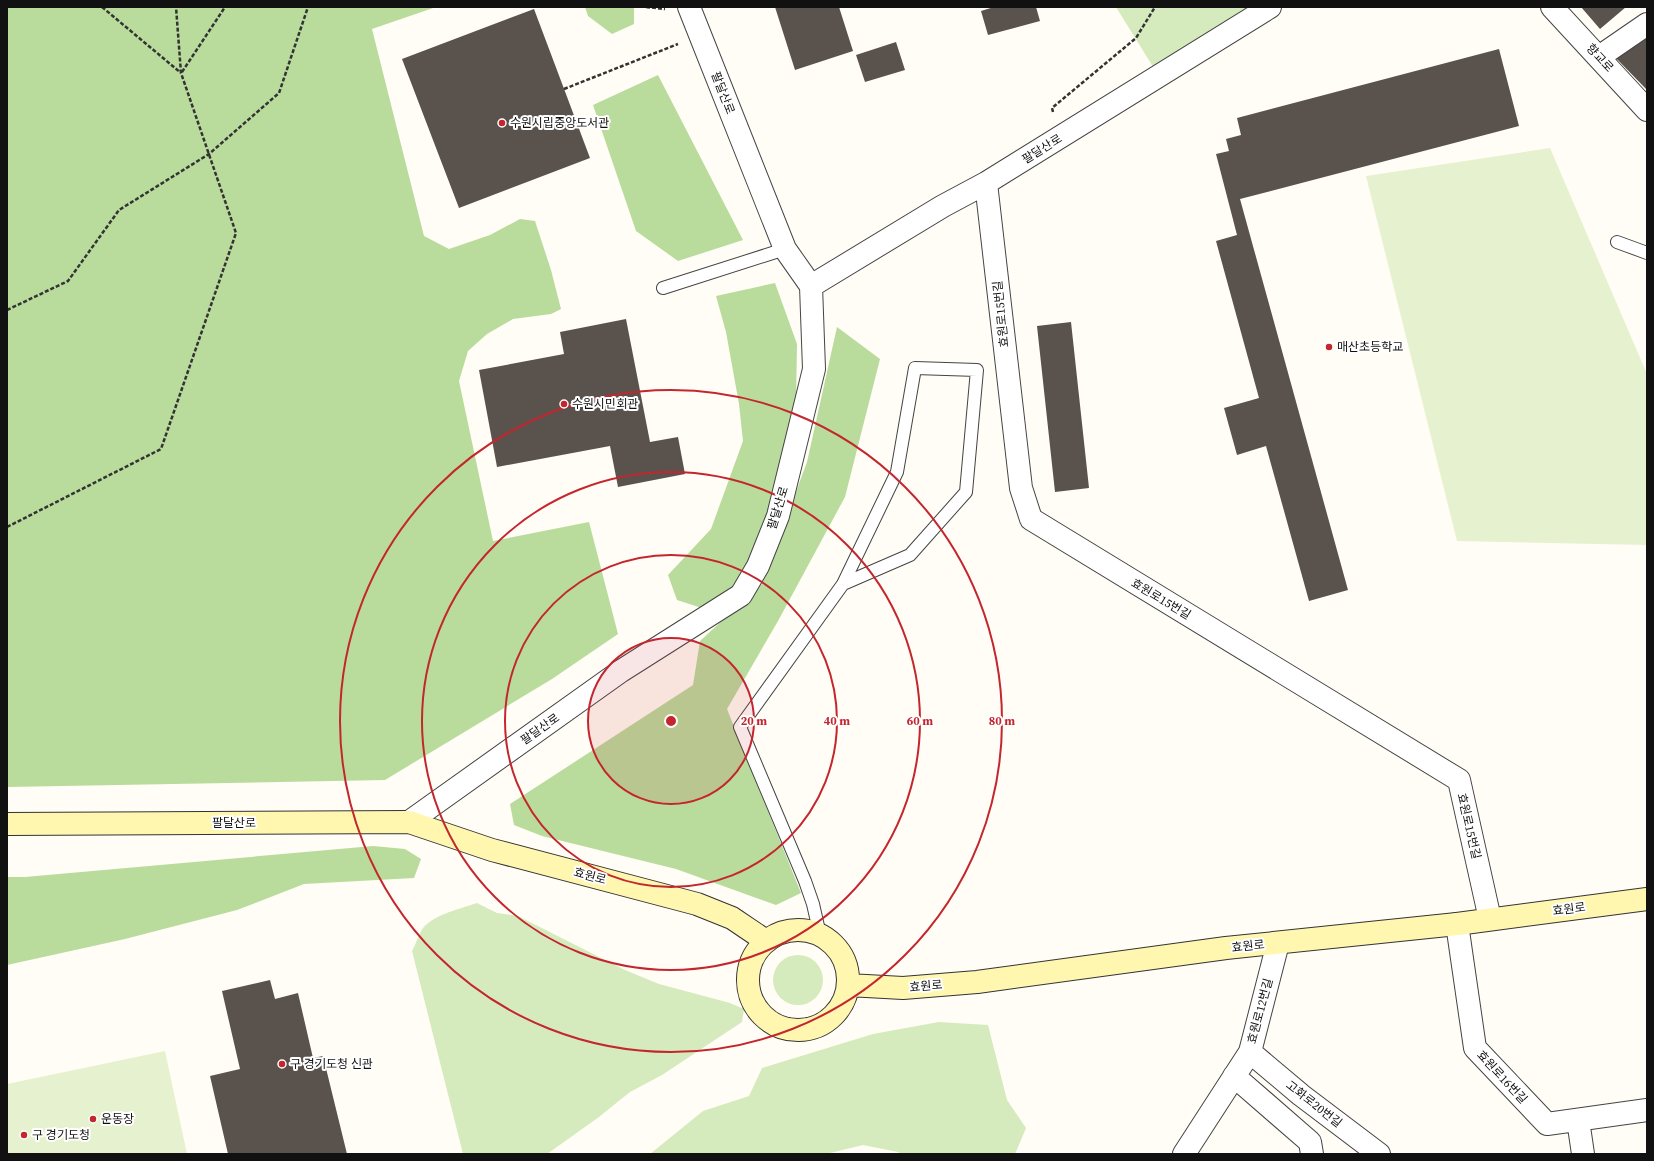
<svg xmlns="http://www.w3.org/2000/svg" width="1654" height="1161" viewBox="0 0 1654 1161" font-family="'Source Serif 4','Noto Sans KR',serif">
	<rect width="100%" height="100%" fill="#fffdf5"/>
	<!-- green -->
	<path fill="#d5ebbd" d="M1116 7H1250L1155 70Z
		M477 903 497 913 518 916 625 970 659 984 730 1003 744 1009 742 1022 662 1075 630 1092 599 1117 547 1154H463L412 951C416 944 419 934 423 928 435 914 460 909 477 903Z
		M773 980a25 25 0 1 1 50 0a25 25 0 1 1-50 0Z
		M939 1022 988 1025 1007 1100 1026 1128 1015 1154H901L898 1152 863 1145 826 1154H650L703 1111 749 1096 762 1068 873 1034Z"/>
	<!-- forest -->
	<path fill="#b9dc9c" d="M7 7H436L372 29 424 236 449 249 490 235 520 219 535 221 551 270 561 309 551 314 513 319 487 334 468 351 459 381 493 541 589 522 618 634 552 679 385 780 7 787Z
		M585 7H634V24L612 34 588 16Z
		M658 75 743 240 678 261 636 231 593 105Z
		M775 283 797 344 796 404 765 524 736 593 708 610 677 600 668 575 711 529 743 441 739 404 726 332 716 296Z
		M837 327 880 359 845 497 778 621 727 709 801 893 776 905 676 869 542 836 514 825 510 804 693 685 700 641 762 584 807 462Z
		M373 846 405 849 421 859 414 878 304 884 237 910 125 939 7 965V877H25Z"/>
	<!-- pitch -->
	<path fill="#e6f2cf" d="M1550 148 1647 374V545L1457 541 1366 176Z
		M165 1051 187 1154H7V1084Z"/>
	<!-- building -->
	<path fill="#5a524d" d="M775 7H839L853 51 795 70Z
		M994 7H1036L1040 21 988 35 981 11Z
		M1581 7H1626L1600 29Z
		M534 9 590 158 459 208 402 59Z
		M1647 36V90L1614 56Z
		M896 42 905 70 865 82 856 55Z
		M1499 49 1519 126 1240 199 1348 590 1309 601 1266 446 1237 455 1224 408 1259 398 1216 241 1237 235 1216 154 1229 151 1226 139 1241 135 1237 118Z
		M626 319 650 442 678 437 685 474 618 487 610 446 497 467 479 370 564 354 560 332Z
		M1071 322 1089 488 1055 492 1037 326Z
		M270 980 275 999 298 993 313 1058 323 1056 347 1154H228L210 1076 240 1069 222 991Z"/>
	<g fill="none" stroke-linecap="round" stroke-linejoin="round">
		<!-- lane casing -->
		<g stroke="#444" stroke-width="14">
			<path id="lane" d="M1617 242 1647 253
				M663 288 785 249
				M820 935 813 904 805 881 740 727 843 584 897 472 915 368 977 370 966 492 910 555 843 584"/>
		</g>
		<!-- street casing -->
		<g stroke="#444" stroke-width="24">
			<path id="street" d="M1552 7 1647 110
				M1599 57 1647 24
				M986 183 1021 488 1031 519 1459 780 1490 919
				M811 286 943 206 986 183 1270 7
				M409 822 621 671 741 595 758 566 778 516 814 369 811 286 785 249 689 7
				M1457 924 1475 1048 1547 1124 1647 1110
				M1250 1052 1301 1095 1379 1154
				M1234 1076 1310 1142 1312 1154
				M1578 1120 1583 1154
				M1184 1154 1250 1052 1278 943"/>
		</g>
		<!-- secondary casing -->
		<g stroke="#333" stroke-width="24">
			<path id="secondary" d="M7 824 409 822 492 850 697 904 732 918 766 941
				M748 980a50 50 0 1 1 100 0a50 50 0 1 1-100 0Z
				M848 985 903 988 977 982 1226 948 1457 924 1647 899"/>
		</g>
		<!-- path -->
		<path stroke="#333" stroke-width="2.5" stroke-dasharray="4 2" stroke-linecap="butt" d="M102 7 181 73
			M646 7 665 9
			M182 72 225 7
			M564 89 678 44
			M1053 112 1052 108 1136 38 1155 7
			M7 310 68 281 119 210 209 154 279 93 308 7
			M7 527 161 449 236 233 181 73 176 7"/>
		<!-- lane -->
		<use href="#lane" stroke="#fff" stroke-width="12"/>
		<!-- street -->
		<use href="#street" stroke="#fff" stroke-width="22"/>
		<!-- secondary -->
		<use href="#secondary" stroke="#fff6b0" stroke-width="22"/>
	</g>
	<!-- distance rings -->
	<circle cx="671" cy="721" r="83" fill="#c4262e" fill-opacity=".12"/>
	<g fill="none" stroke="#c4262e" stroke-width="2">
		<circle cx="671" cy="721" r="83"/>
		<circle cx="671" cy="721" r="166"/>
		<circle cx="671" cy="721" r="249"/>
		<circle cx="671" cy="721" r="331"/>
	</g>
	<!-- markers -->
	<g fill="#c4262e" stroke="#fff" stroke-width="1.5">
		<circle cx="502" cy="123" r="4"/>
		<circle cx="1329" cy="347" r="4"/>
		<circle cx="564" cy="404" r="4"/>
		<circle cx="282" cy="1064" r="4"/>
		<circle cx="93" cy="1119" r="4"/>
		<circle cx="24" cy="1135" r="4"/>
	</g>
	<g text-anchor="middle" stroke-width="4" stroke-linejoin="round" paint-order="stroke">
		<!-- street labels -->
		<g font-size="12" fill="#111" stroke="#fff">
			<text transform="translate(1600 58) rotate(47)" y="4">향교로</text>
			<text transform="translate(723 93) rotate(69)" y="4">팔달산로</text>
			<text transform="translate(1042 149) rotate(-32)" y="4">팔달산로</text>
			<text transform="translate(1001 314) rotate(-96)" y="4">효원로15번길</text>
			<text transform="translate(778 508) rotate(-73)" y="4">팔달산로</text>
			<text transform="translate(1161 599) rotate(31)" y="4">효원로15번길</text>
			<text transform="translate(540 729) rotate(-35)" y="4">팔달산로</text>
			<text x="234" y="827">팔달산로</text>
			<text transform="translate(1469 826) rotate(77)" y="4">효원로15번길</text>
			<text transform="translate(590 876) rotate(15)" y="4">효원로</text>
			<text transform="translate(1569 909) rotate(-7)" y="4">효원로</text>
			<text transform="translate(1248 946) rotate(-6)" y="4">효원로</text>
			<text transform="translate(926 986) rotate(-5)" y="4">효원로</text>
			<text transform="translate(1260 1011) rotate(-75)" y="4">효원로12번길</text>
			<text transform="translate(1502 1077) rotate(47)" y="4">효원로16번길</text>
			<text transform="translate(1314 1104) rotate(38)" y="4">고화로20번길</text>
		</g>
		<!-- poi labels -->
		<g font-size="12" fill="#111" stroke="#fff" text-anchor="start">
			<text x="510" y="127">수원시립중앙도서관</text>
			<text x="1337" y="351">매산초등학교</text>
			<text x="572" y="408">수원시민회관</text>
			<text x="290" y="1068">구 경기도청 신관</text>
			<text x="101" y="1123">운동장</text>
			<text x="32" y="1139">구 경기도청</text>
		</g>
	</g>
	<circle cx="671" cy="721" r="6" fill="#c4262e" stroke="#fff" stroke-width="2"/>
	<g font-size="12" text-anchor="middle" font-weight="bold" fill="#c4262e" stroke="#fff" stroke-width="4" stroke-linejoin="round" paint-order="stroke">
		<text x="754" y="725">20 m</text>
		<text x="837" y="725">40 m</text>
		<text x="920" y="725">60 m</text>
		<text x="1002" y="725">80 m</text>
	</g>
	<!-- border -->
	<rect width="1654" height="1161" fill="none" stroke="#111111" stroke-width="16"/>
</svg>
